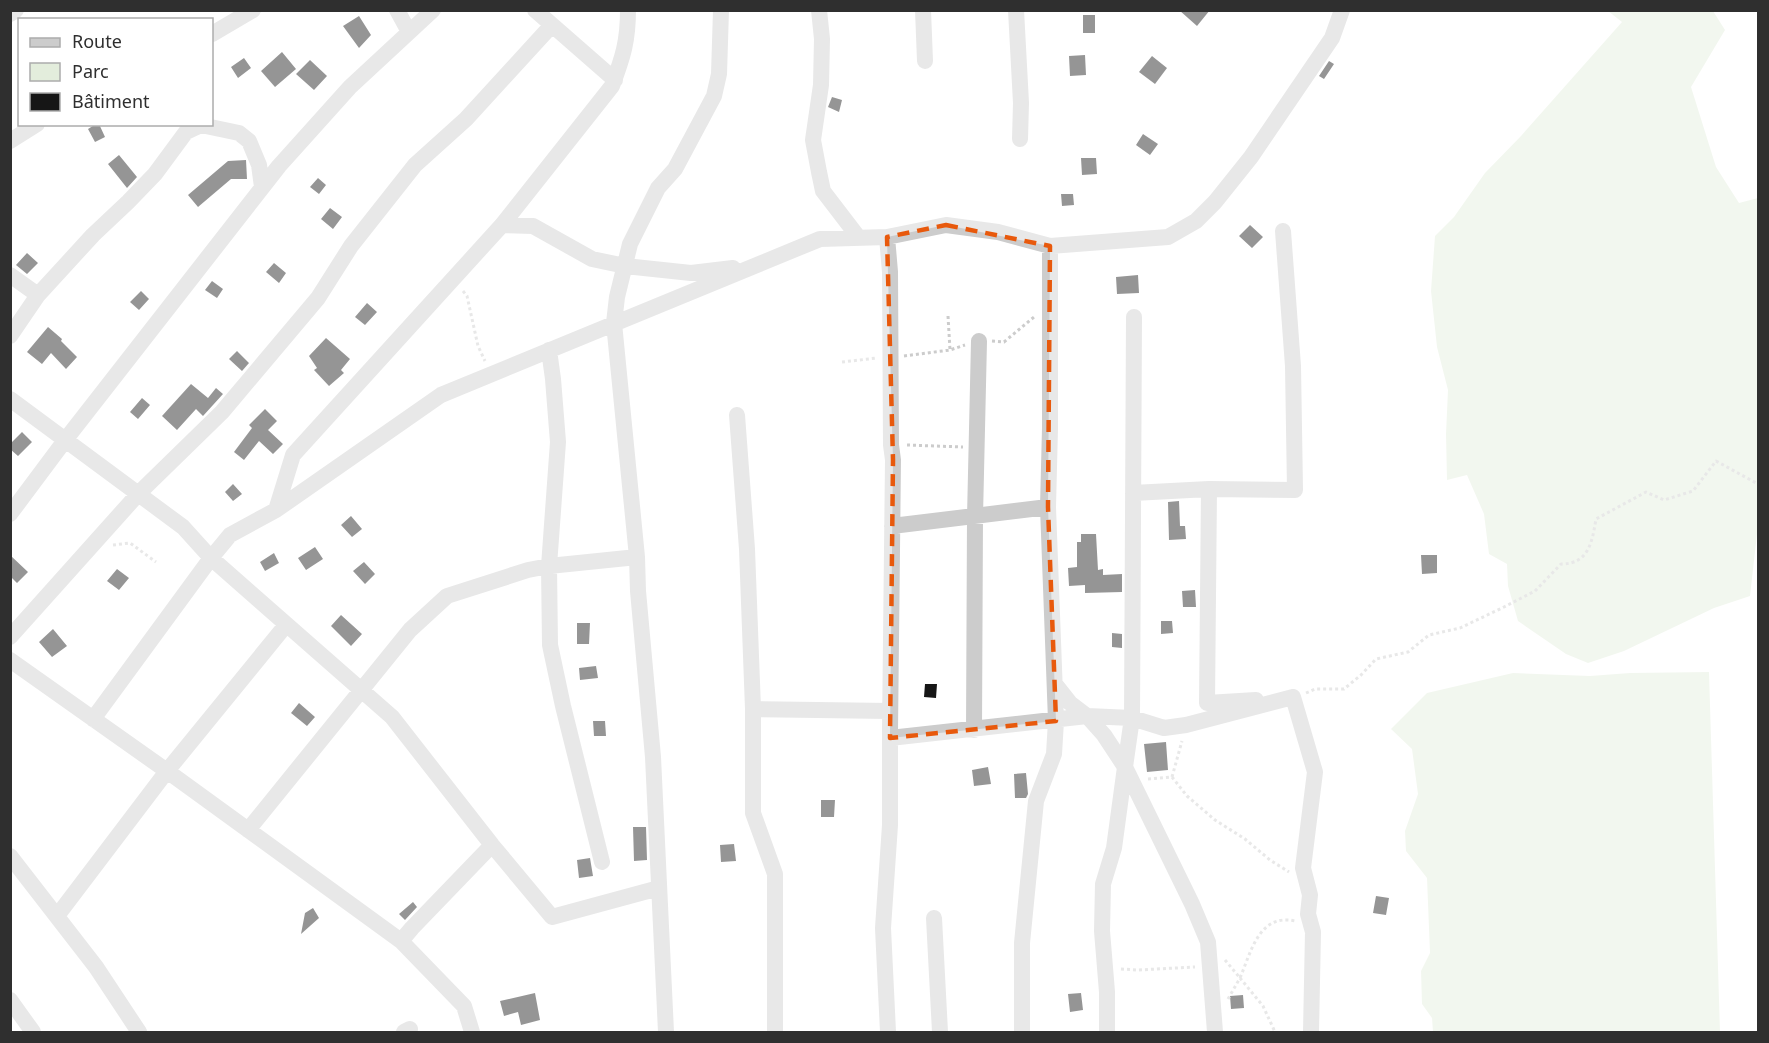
<svg xmlns="http://www.w3.org/2000/svg" width="1769" height="1043" viewBox="0 0 1769 1043" font-family="'Noto Sans',sans-serif">
	<rect width="100%" height="100%" fill="#fff"/>
	<!-- green -->
	<path fill="#e3eddc" d="M1608 11H1713L1725 30 1691 87 1716 167 1739 203 1758 198V525L1750 596 1714 608 1624 651 1588 663 1566 654 1518 621 1508 586 1507 564 1489 554 1484 514 1467 475 1447 480 1446 434 1448 390 1437 347 1431 291 1435 236 1454 217 1485 173 1521 136 1622 22Z
		M1709 672 1720 1032H1433L1432 1018 1422 1004 1421 971 1430 953 1427 878 1406 851 1405 831 1418 794 1412 749 1391 729 1427 693 1513 673 1590 676 1630 673Z"/>
	<!-- building -->
	<path fill="#161616" d="M1179 10H1210L1197 26Z
		M1083 15H1095V33H1083Z
		M359 16 371 35 359 48 343 26Z
		M282 52 296 69 275 87 261 71Z
		M1085 55 1086 75 1070 76 1069 56Z
		M1152 56 1167 68 1155 84 1139 72Z
		M244 58 251 68 238 78 231 67Z
		M310 60 327 76 314 90 296 74Z
		M1329 61 1334 64 1324 79 1319 76Z
		M832 97 842 100 839 112 828 107Z
		M96 124H99L105 137 95 142 88 129Z
		M1143 134 1158 144 1150 155 1136 145Z
		M119 155 137 177 127 188 108 164Z
		M1081 158H1096L1097 174 1082 175Z
		M246 160 247 179H231L198 207 188 195 228 161Z
		M318 178 326 185 319 194 310 187Z
		M1061 194H1073L1074 205 1062 206Z
		M330 208 342 217 333 229 321 219Z
		M1250 225 1263 237 1252 248 1239 236Z
		M27 253 38 263 27 274 16 265Z
		M274 263 286 273 279 283 266 272Z
		M1138 275 1139 293 1117 294 1116 277Z
		M212 281 223 289 217 298 205 290Z
		M141 291 149 299 139 310 130 302Z
		M367 303 377 312 365 325 355 317Z
		M48 327 62 339 61 341 77 357 66 369 51 353 42 364 27 352Z
		M326 338 350 359 341 370 344 373 329 386 314 370 317 368 309 356Z
		M237 351 249 363 242 371 229 359Z
		M191 384 208 398 216 388 223 394 203 416 196 409 177 430 162 416Z
		M142 398 150 405 138 419 130 412Z
		M265 409 277 421 268 430 283 444 273 454 259 441 244 460 234 452 252 428 249 425Z
		M22 432 32 442 18 456 10 449V444Z
		M233 484 242 494 233 501 225 492Z
		M1179 501 1180 526H1185L1186 539 1169 540 1168 502Z
		M351 516 362 529 352 537 341 525Z
		M1081 534H1096L1098 570 1103 569V575L1122 574V592L1085 593V585L1069 586 1068 568 1077 567V542H1081Z
		M315 547 323 559 306 570 298 558Z
		M274 553 279 563 265 571 260 562Z
		M10 555 28 572 17 583 10 576Z
		M1421 555H1437V573L1422 574Z
		M364 562 375 574 365 584 353 571Z
		M117 569 129 578 119 590 107 581Z
		M1195 590 1196 607H1183L1182 591Z
		M341 615 362 634 351 646 331 626Z
		M1161 621H1172L1173 633 1161 634Z
		M577 623H590L589 644H577Z
		M53 629 67 646 52 657 39 642Z
		M1112 633 1122 634V648L1112 647Z
		M596 666 598 678 580 680 579 668Z
		M925 684H937L936 698 924 697Z
		M299 703 315 717 307 726 291 713Z
		M593 721H605L606 736H594Z
		M1166 742 1168 770 1147 772 1144 744Z
		M988 767 991 784 974 786 972 770Z
		M1026 773 1028 794 1026 798H1015L1014 774Z
		M821 800H835L834 817H821Z
		M633 827H646L647 860 634 861Z
		M734 844 736 861 721 862 720 845Z
		M590 858 593 876 579 878 577 860Z
		M1376 896 1389 898 1386 915 1373 913Z
		M413 902 417 907 405 920 399 914Z
		M313 908 319 918 301 934 305 913Z
		M535 993 540 1020 521 1025 518 1012 504 1016 500 1001Z
		M1081 993 1083 1010 1070 1012 1068 994Z
		M1243 995 1244 1008 1231 1009 1230 996Z"/>
	<g fill="none" stroke-linecap="round" stroke-linejoin="round">
		<!-- path -->
		<path stroke="#ccc" stroke-width="3" stroke-dasharray="3 3" stroke-linecap="butt" d="M463 291 467 296 478 346 485 361
			M948 316 950 350
			M992 341 1004 342 1034 317
			M904 356 950 350 965 345
			M842 362 877 358
			M907 445 963 447
			M113 545 130 543 156 562
			M1306 693 1315 689H1344L1361 675 1376 659 1408 652 1429 635 1460 628 1502 608 1535 591 1561 564C1589 564 1592 542 1596 519L1646 492 1664 500 1693 491 1716 461 1758 484
			M1172 777 1182 741
			M1148 779 1172 777 1187 796 1215 820 1245 839 1270 860 1289 872
			M1225 960 1240 978C1251 952 1259 913 1295 921
			M1121 969 1138 970 1195 967
			M1228 999 1240 978 1263 1006 1275 1032"/>
		<!-- minor -->
		<path stroke="#ccc" stroke-width="16" d="M397 10 409 32
			M535 10 615 80
			M819 10 822 39 821 85 813 140 819 172 823 191 859 238
			M923 10 925 61
			M1016 10 1021 103 1020 139
			M10 14 16 10
			M212 34 253 10
			M10 141 37 124
			M502 225 533 226 592 259 625 266 691 273 733 268
			M887 237 890 272 891 445 893 460 890 730V825L883 928 888 1032
			M10 275 38 295
			M1134 317 1132 718 1125 767 1192 904 1208 942 1215 1032
			M10 336 38 295 93 235 128 202 155 174 186 132 201 125 239 133 249 141 259 165 262 187
			M549 350 553 379 558 442 549 566 550 645 563 706 602 862
			M10 399 183 527 211 558 392 717 492 845 552 917 659 888
			M737 415 747 549 753 709V813L775 874V1032
			M1209 489 1207 703 1256 700
			M1133 493 1209 489 1295 490 1293 366 1283 231
			M276 510 293 455 502 225 612 86C623 57 628 41 628 10
			M10 514 66 439 279 166 350 87 433 10
			M892 526 1048 507
			M10 637 139 493 222 412 318 298 351 246 415 165 466 119 552 25
			M10 660 167 771 401 941 464 1006 472 1032
			M1055 684 1070 703 1087 716 1104 735 1125 767 1114 848 1103 884 1102 931 1107 992V1032
			M1293 697 1315 772 1303 868 1310 895 1308 914 1313 932 1311 1032
			M753 709 890 711
			M93 719 211 558 230 535 276 510 441 395 820 239 887 237 946 225 998 232 1050 246 1168 237 1196 221 1215 202 1251 157 1332 38 1342 10
			M974 730 975 517 979 341
			M890 738 1087 716 1132 718 1164 728 1186 725 1293 697
			M248 830 410 630 447 596 528 570 549 566 637 557
			M10 856 96 967 139 1032
			M57 916 167 771 286 625
			M934 918 940 1032
			M401 941 412 928 492 845
			M10 1000 33 1032
			M404 1032 410 1029
			M666 1032 653 757 638 591 637 557 614 323 617 297 630 244 658 188 675 169 714 96 719 74 721 10
			M1022 1032V943L1036 801 1054 754 1056 721 1048 507 1050 428V246"/>
	</g>
	<!-- marked area -->
	<path d="M0 0H1769V1043H0ZM946 225 1050 246 1048 507 1056 721 890 738 893 460 887 237Z" fill="#fff" fill-opacity=".55" fill-rule="evenodd"/>
	<path fill="none" stroke="#e8590c" stroke-width="4.5" stroke-dasharray="12 8" stroke-linejoin="round" d="M946 225 1050 246 1048 507 1056 721 890 738 893 460 887 237Z"/>
	<!-- border -->
	<rect width="1769" height="1043" fill="none" stroke="#2f2f2f" stroke-width="24"/>
	<!-- legend -->
	<rect x="18" y="18" width="195" height="108" fill="#ffffff" stroke="#acacac" stroke-width="1.5"/>
	<rect x="30" y="38" width="30" height="9" fill="#cccccc" stroke="#acacac" stroke-width="1.5"/>
	<text x="72" y="48" font-size="18" fill="#2f2f2f">Route</text>
	<rect x="30" y="63" width="30" height="18" fill="#e3eddc" stroke="#acacac" stroke-width="1.5"/>
	<text x="72" y="78" font-size="18" fill="#2f2f2f">Parc</text>
	<rect x="30" y="93" width="30" height="18" fill="#161616" stroke="#acacac" stroke-width="1.5"/>
	<text x="72" y="108" font-size="18" fill="#2f2f2f">Bâtiment</text>
</svg>
